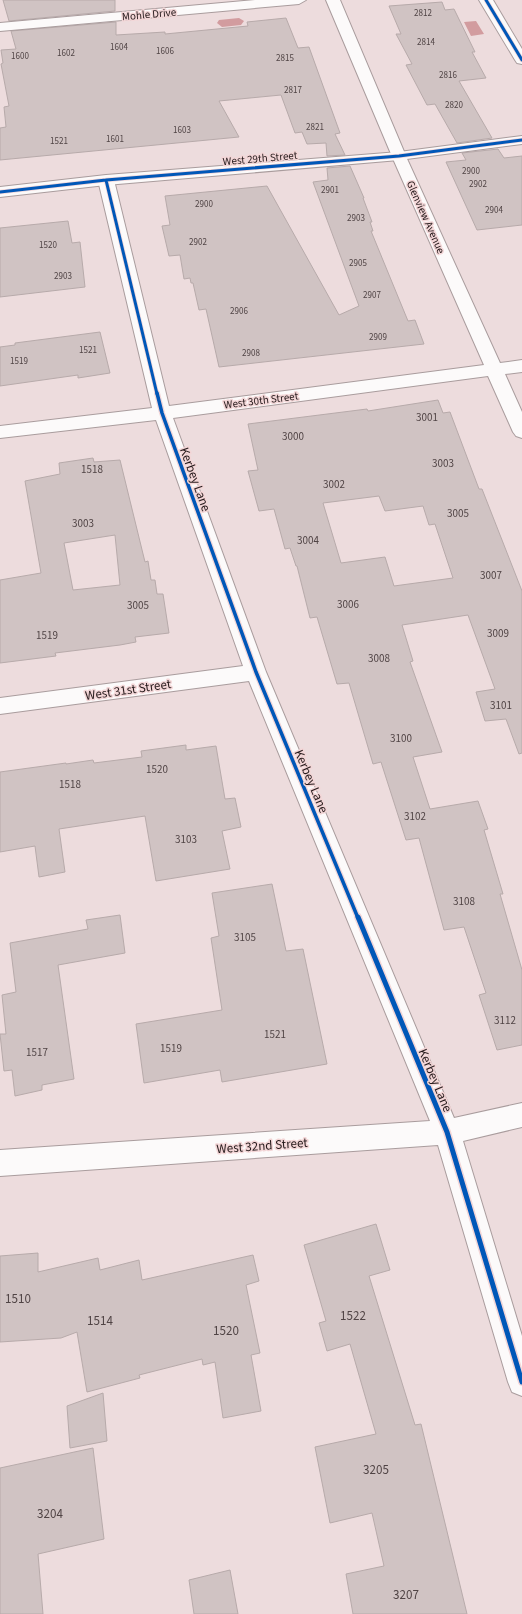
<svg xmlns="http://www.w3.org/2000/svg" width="522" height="1614" viewBox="0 0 522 1614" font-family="'Source Sans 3',sans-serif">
	<rect width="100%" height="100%" fill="#eddcdd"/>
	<!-- water -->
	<path fill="#d29c9f" d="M239 18 244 21 241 25 222 27 217 23 219 20Z
		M476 21 484 34 471 36 464 22Z"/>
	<!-- building -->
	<path fill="#d0c3c3" stroke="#b7aaaa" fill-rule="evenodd" d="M3 0H115V11L9 21Z
		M442 2 445 10 454 9 475 52H472L486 78 459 81 492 138 457 143 435 104 427 105 406 65 412 64 396 34H401L389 6Z
		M286 18 298 48 309 47 340 133 335 134 345 155 327 156 326 143 307 144 302 132 295 133 281 95 219 101 239 137 0 160V128L6 127 4 107 9 106 1 64 3 63 1 50 16 49 11 31 116 22V35L165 32V34L248 26 247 22Z
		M498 149 504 158 522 156V225L477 230 446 162 466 160 462 153Z
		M350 166 364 198H363L372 222H370L373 231H371L408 321 415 320 424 344 219 367 206 309 199 310 193 283H191L190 278 184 279 180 255 169 256 162 226 170 225 165 196 267 186 339 315 359 306 313 182 328 180 327 168Z
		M68 221 72 243 80 242 85 287 0 297V228Z
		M100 332 110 373 78 378V375L0 386V347L15 345V343Z
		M438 400 443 413 450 412 479 489H482L522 591V753L519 754 506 719 485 721 476 692 495 689 468 615 402 625 413 661 410 662 442 752 413 757 430 809 478 801 488 829 484 830 503 894H500L522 970V1045L497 1050 479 995 486 993 464 927 444 930 419 838 406 840 381 762 373 764 349 683 337 684 317 617 310 618 297 566H296L290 548 285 549 274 509 259 511 248 471 258 470 248 424 367 409 368 411ZM379 496 385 511 423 506 429 525 435 524 453 578 394 586 385 557 341 563 323 503Z
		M93 458 94 462 120 460 145 562 148 561 151 580H155L157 594H163L169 633 135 637 136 642 120 645 55 653 56 656 0 663V580L41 573 25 481 60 474 59 463ZM115 535 120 585 73 590 64 543Z
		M186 745V750L216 746 225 799 235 798 241 827 222 831 230 869 156 881 145 816 59 829 65 872 39 877 35 846 0 852V772L66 763V764L93 760 94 763 142 757 141 751Z
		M272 884 286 951 303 949 327 1064 222 1082 220 1070 144 1083 136 1024 222 1010 211 938 219 936 212 893Z
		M120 915 125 953 58 965 74 1079 42 1085V1090L15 1096 12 1070 4 1071 0 1034H6L2 995 16 992 10 943 88 929 86 920Z
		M376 1224 390 1270 369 1276 415 1425 421 1424 467 1614H353L346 1574 384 1566 372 1513 330 1523 315 1447 376 1434 350 1344 327 1351 319 1323 326 1321 304 1245Z
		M38 1253V1272L98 1258 100 1270 139 1260 142 1280 253 1255 259 1281 246 1285 260 1353 251 1355 261 1411 223 1418 215 1362 203 1365 202 1359 139 1375 140 1378 87 1392 77 1332 61 1338 0 1342V1256Z
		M103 1393 107 1441 70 1448 67 1406Z
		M93 1448 104 1539 38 1554 43 1614H0V1468Z
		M230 1570 238 1614H194L189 1580Z"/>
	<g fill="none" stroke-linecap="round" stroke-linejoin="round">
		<!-- minor casing -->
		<g stroke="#a99c9d" stroke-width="2">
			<path id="minor" d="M255 0H306L299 4 0 31V23Z
				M326 0H340L408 161 500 363 522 360V372L505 374 522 412V438L516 436 513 432 488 376 173 418 266 672 454 1118 522 1103V1127L463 1141 522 1336V1396L512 1392 508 1382 438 1145 0 1176V1150L430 1121 249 681 0 714V698L243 666 156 420 0 438V426L152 408 98 180 101 177H111L114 180 169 406 484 365 394 161Z"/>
		</g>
		<!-- tertiary casing -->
		<g stroke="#a99c9d" stroke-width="2">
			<path id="tertiary" d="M479 0H493L522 49V64L517 63 515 60Z
				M522 136V144L399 160 106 185 0 197V187L106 175 399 152Z"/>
		</g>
		<!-- minor -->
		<use href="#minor" fill="#fcfafa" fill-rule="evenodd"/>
		<!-- tertiary -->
		<use href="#tertiary" fill="#fcfafa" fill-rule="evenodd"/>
		<!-- cycleway-far2 casing -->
		<g stroke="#f3d6d7" stroke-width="4.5">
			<path id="cycleway-far2" d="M486 0 522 60
				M106 180 157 394
				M0 192 106 180 399 156 522 140"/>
		</g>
		<!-- cycleway-far1 casing -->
		<g stroke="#f3d6d7" stroke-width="6">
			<path id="cycleway-far1" d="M157 393 162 413 256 672 358 918"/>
		</g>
		<!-- cycleway casing -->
		<g stroke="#f3d6d7" stroke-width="8">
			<path id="cycleway" d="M358 917 447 1132 522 1382"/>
		</g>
		<!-- cycleway-far2 -->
		<use href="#cycleway-far2" stroke="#0057b8" stroke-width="3"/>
		<!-- cycleway-far1 -->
		<use href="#cycleway-far1" stroke="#0057b8" stroke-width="3.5"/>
		<!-- cycleway -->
		<use href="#cycleway" stroke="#0057b8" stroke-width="5"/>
	</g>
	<g text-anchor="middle" stroke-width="3" stroke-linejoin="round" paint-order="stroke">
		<!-- far-number labels -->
		<g font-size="9" fill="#504445">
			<text x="423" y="16">2812</text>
			<text x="426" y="45">2814</text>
			<text x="119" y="50">1604</text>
			<text x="165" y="54">1606</text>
			<text x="66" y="56">1602</text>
			<text x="20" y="59">1600</text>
			<text x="285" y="61">2815</text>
			<text x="448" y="78">2816</text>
			<text x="293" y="93">2817</text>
			<text x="454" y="108">2820</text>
			<text x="315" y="130">2821</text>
			<text x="182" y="133">1603</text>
			<text x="115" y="142">1601</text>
			<text x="59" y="144">1521</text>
			<text x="471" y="174">2900</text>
			<text x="478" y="187">2902</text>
			<text x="330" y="193">2901</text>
			<text x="204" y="207">2900</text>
			<text x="494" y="213">2904</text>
			<text x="356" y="221">2903</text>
			<text x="198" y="245">2902</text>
			<text x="48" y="248">1520</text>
			<text x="358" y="266">2905</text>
			<text x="63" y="279">2903</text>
			<text x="372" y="298">2907</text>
			<text x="239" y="314">2906</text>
			<text x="378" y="340">2909</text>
			<text x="88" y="353">1521</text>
			<text x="251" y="356">2908</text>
			<text x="19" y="364">1519</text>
		</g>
		<!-- far-street labels -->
		<g font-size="11" fill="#251a1b" stroke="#f3d6d7">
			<text transform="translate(149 14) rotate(-5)" y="4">Mohle Drive</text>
			<text transform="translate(260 158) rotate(-5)" y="4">West 29th Street</text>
			<text transform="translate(426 217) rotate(66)" y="4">Glenview Avenue</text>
			<text transform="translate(261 400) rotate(-7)" y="4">West 30th Street</text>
		</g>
		<!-- number labels -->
		<g font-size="11" fill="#504445">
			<text x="427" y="421">3001</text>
			<text x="293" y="440">3000</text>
			<text x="443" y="467">3003</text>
			<text x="92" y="473">1518</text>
			<text x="334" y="488">3002</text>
			<text x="458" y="517">3005</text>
			<text x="83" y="527">3003</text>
			<text x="308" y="544">3004</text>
			<text x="491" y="579">3007</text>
			<text x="348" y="608">3006</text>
			<text x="138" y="609">3005</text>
			<text x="498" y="637">3009</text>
			<text x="47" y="639">1519</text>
			<text x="379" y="662">3008</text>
			<text x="501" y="709">3101</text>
			<text x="401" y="742">3100</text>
			<text x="157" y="773">1520</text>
			<text x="70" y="788">1518</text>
			<text x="415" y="820">3102</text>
			<text x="186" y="843">3103</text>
			<text x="464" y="905">3108</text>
			<text x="245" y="941">3105</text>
			<text x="505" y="1024">3112</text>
			<text x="275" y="1038">1521</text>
			<text x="171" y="1052">1519</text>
			<text x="37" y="1056">1517</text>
		</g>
		<!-- street labels -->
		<g font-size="13" fill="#251a1b" stroke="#f3d6d7">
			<text transform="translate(196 479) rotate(70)" y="5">Kerbey Lane</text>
			<text transform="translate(128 689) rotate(-8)" y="5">West 31st Street</text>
			<text transform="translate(312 781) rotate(67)" y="5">Kerbey Lane</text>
			<text transform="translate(436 1080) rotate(67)" y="5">Kerbey Lane</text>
			<text transform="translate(262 1145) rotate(-4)" y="5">West 32nd Street</text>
		</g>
		<!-- near-number labels -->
		<g font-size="13" fill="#504445">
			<text x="18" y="1303">1510</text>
			<text x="353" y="1320">1522</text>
			<text x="100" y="1325">1514</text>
			<text x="226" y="1335">1520</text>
			<text x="376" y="1474">3205</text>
			<text x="50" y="1518">3204</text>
			<text x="406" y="1599">3207</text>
		</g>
	</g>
</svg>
